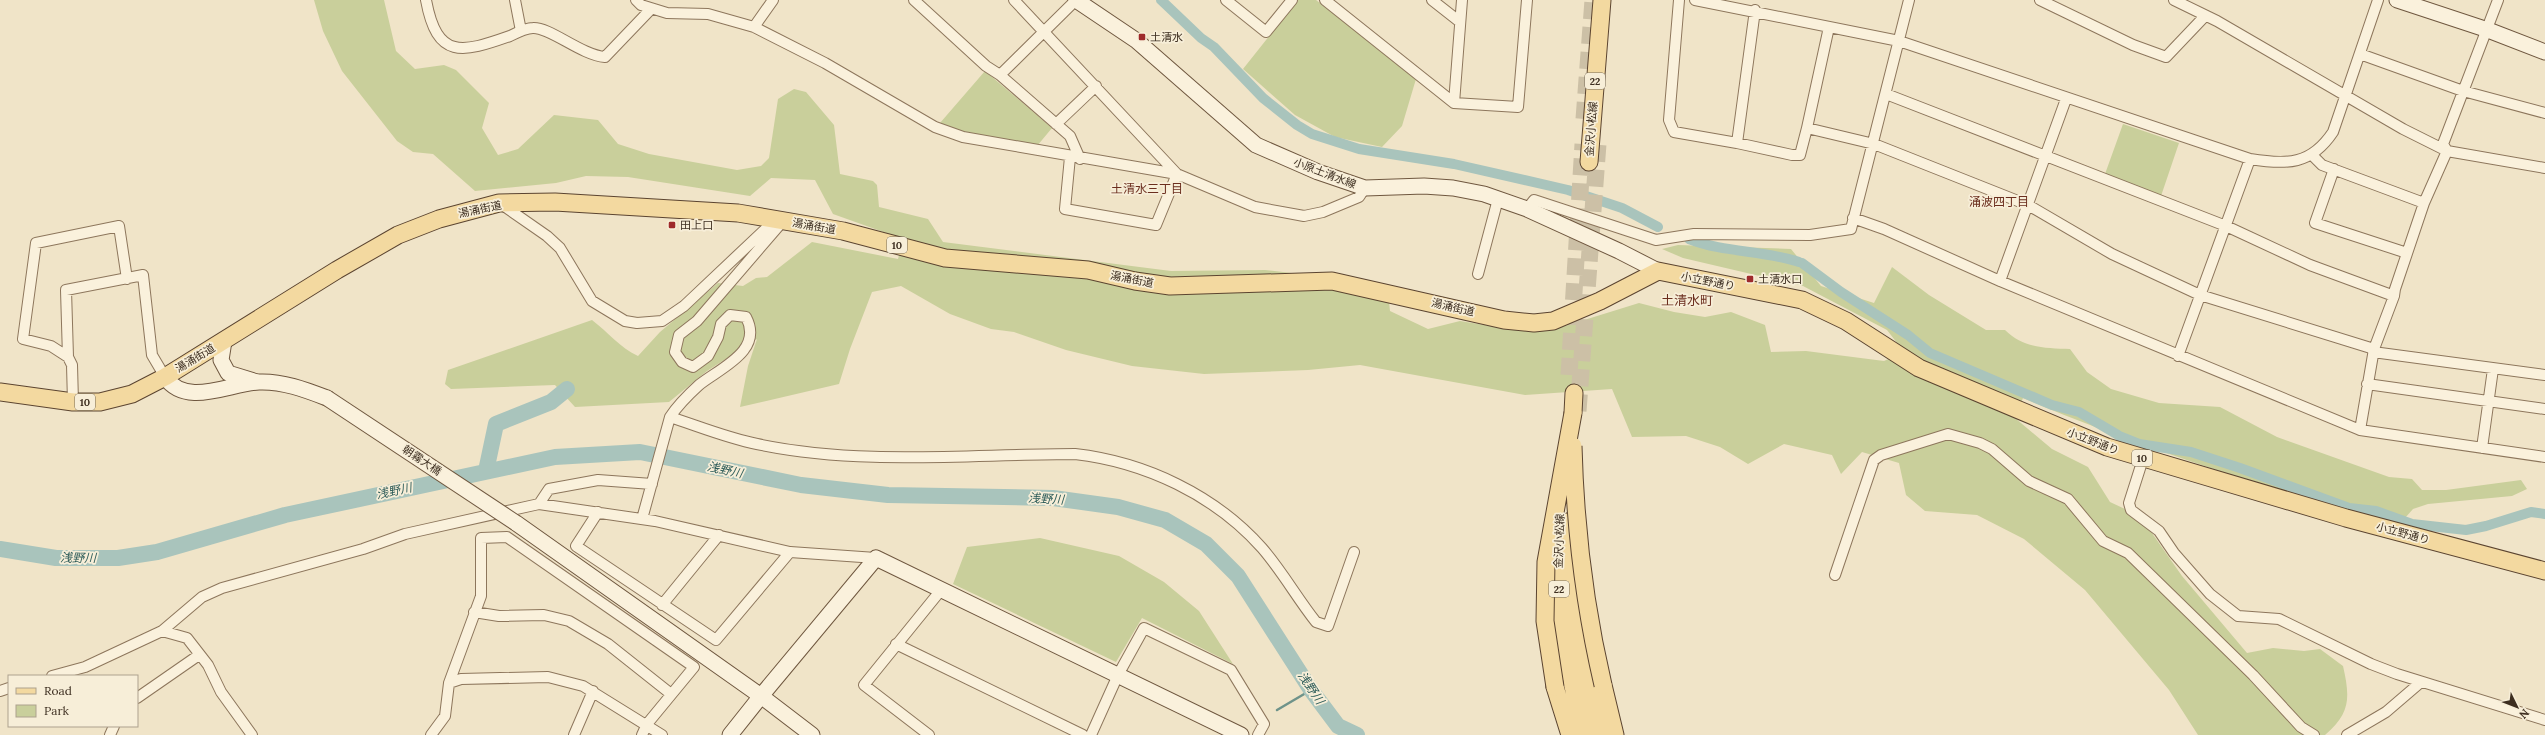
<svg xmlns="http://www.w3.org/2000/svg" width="2545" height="735" viewBox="0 0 2545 735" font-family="Lora,'Noto Sans JP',serif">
	<rect width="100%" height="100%" fill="#f0e4c8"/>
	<!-- green -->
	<path fill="#c9cf9b" d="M314 0H384L396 51 415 69 444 65 456 70 489 103 482 128 498 155 518 149 554 115 598 120 618 144 649 154 737 170 761 166 769 158 778 99 794 89 806 92 834 125 840 174 873 181 877 185 879 207 928 219 943 242 1171 271 1265 270 1387 284 1390 311 1428 329 1460 321 1522 331 1552 330 1639 303 1674 312 1705 317 1731 312 1765 325 1771 352 1806 351 1884 361 1904 352 1887 330 1803 286 1683 258 1662 249 1678 245 1791 249 1821 286 1874 303 1892 267 1929 295 1986 330H2005C2023 348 2045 348 2070 349L2087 372 2111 389 2159 403 2220 407 2277 437 2389 477 2412 479 2422 490H2446L2521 480 2527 489 2512 496 2428 504 2413 509 2397 527C2270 488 2145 450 2023 398L2015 418 2052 449 2088 467 2110 502 2140 516 2182 576 2247 653 2273 648 2304 651 2320 649 2343 666C2350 697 2351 713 2325 735H2198L2169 690 2085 590 2024 539 1977 515 1925 511 1906 495 1899 463 1862 452 1841 474 1832 455 1784 444 1748 464 1720 447 1686 436 1632 437 1612 389 1525 395 1360 365 1308 370 1204 374 1132 366 1066 350 1014 332 991 329 950 314 901 286 872 292 850 349 839 384 740 407 748 366 757 339 707 371 669 402 575 407 555 385 451 389 445 384 448 370 592 320C609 333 619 347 638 356L660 332 718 283 743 286 756 278 767 277 812 242 898 259 903 239 833 214 815 180 771 178 750 196 628 177 586 176 556 183 475 191 433 154 413 152 397 141 342 71 323 31Z
		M1298 0H1316L1416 79 1402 126 1382 147 1335 137 1295 115 1243 69Z
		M985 71 1052 128 1037 146 962 131 940 123Z
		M2123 124 2179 143 2161 196 2105 174Z
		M1040 538 1119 556 1164 582 1199 611 1233 664 1142 618 1116 662 953 584 967 547Z"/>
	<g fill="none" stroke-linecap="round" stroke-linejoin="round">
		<!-- stream -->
		<path stroke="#6f938a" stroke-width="2.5" d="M1277 710 1311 690"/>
		<!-- canal -->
		<path stroke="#a9c4bc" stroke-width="10" d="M1161 0 1201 38 1214 47 1263 98 1297 125 1312 134 1359 149 1454 164 1568 190 1622 208 1658 227
			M1689 239C1725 253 1763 250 1799 262
			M1802 263 1841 292 1908 335 1930 353 2052 405 2079 412 2118 435
			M2119 436 2139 444 2191 452 2240 468 2349 508 2376 511 2412 524 2466 530 2486 526 2531 512 2545 514"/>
		<!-- river -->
		<path stroke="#a9c4bc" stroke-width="16" d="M486 471 496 424 551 402 567 389
			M0 549 56 558H118L157 552 285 515 555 457 640 452 801 485 888 495 1053 498 1118 507 1165 520 1206 544 1238 576 1311 690 1338 726 1357 735"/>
		<!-- primary-tunnel -->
		<path stroke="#ccc0a6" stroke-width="17" stroke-dasharray="17 8" stroke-linecap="butt" d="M1584 119 1593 0
			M1569 375 1583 144
			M1578 411 1598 144"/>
		<!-- street casing -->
		<g stroke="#8d765c" stroke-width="12">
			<path id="street" d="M426 0C437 60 462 53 510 36 516 33 526 28 533 28 550 27 581 55 605 57L651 9
				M515 0 521 31
				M636 0 641 5 667 13 708 14 754 27 825 63 935 127 963 137 1177 174 1255 207 1304 216 1323 212 1359 197 1365 188
				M914 0 986 66 1000 75 1070 136 1080 159
				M1014 0 1177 174
				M1226 0 1266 32 1292 0
				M1325 0 1454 103 1518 107 1527 0
				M1432 0 1460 22
				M1679 0 1669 120 1674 132 1737 143 1792 155H1800L1807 128 1874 144 2028 205 2112 254 2200 295 2374 349
				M1695 0 1899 41 2250 159C2287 165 2311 165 2333 132L2378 0
				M2040 0 2133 45 2166 57 2205 16
				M2174 0 2217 21 2403 129 2447 151 2545 168
				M754 27 773 0
				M2360 54 2463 91 2545 113
				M1000 75 1076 0
				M1886 94 2226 226 2310 265 2394 296 2395 289 2424 203 2447 151 2443 144 2498 0
				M1454 103 1462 0
				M1056 124 1096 86
				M1807 128 1829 27
				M1737 143 1755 10
				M2312 155 2322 165 2424 203
				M1070 157 1065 209 1156 225 1177 174
				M2334 169 2315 223 2407 253
				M501 204 547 236 560 248 592 301 625 321 637 323 662 321 684 306 775 220
				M1527 209 1534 200 1656 240 1694 234 1810 235 1851 229 1909 0
				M1853 218 1884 229 2000 281 2360 430 2545 457
				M1478 274 1498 199
				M2000 281 2066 99
				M2373 352 2545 375
				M2178 356 2250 159
				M68 357 51 346 23 339 36 243 119 226 127 279
				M2367 384 2545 409
				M73 402 72 365 68 357 66 290 143 275 152 355 165 377
				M670 417C698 426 727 438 757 444 861 466 969 454 1075 454 1145 462 1215 495 1262 548 1282 571 1297 598 1316 622L1328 626 1354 552
				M2360 430 2374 349 2394 296
				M2482 448 2493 369
				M2143 459 2129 503 2131 510 2159 531 2174 553 2210 594 2238 616 2279 619 2371 664 2397 674 2545 720
				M539 504 549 489 598 480 652 484
				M598 512 576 546 716 640 790 552
				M642 519 670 417C678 405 688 395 699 385 720 368 764 351 746 317L730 315 721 324 718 337 708 356 693 367 682 362 675 352 679 335 697 321 783 221
				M1835 575 1874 460 1881 455 1948 434 1980 443 1992 449 2029 481 2068 499 2103 541 2128 553 2253 675 2301 727 2314 735
				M662 605 719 535
				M474 612 499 616 544 615 569 621 608 644 671 694
				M162 631 187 638 208 665 221 692 252 735
				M896 644 1083 735
				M52 676 85 667 162 631 202 597 222 588 363 549 405 534 539 504 655 521 790 552 876 558
				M449 683 461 679 548 677 583 686 662 735
				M0 691 9 688
				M137 698 199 655
				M110 735 114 726
				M431 735 445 716 449 683 481 596V538L507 537 694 667 647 724 642 735
				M574 735 593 691
				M929 735 864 685 941 590
				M1091 735 1118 675 1144 628 1231 670 1264 724 1258 735
				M2347 735 2386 712 2421 682"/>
		</g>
		<!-- secondary casing -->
		<g stroke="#6f573f" stroke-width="17">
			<path id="secondary" d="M1076 0 1137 41 1256 145 1318 172 1365 188 1424 186 1453 188 1484 194 1527 209 1619 251 1658 271
				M2397 0 2488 30 2545 52
				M224 341 221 360 228 373 257 382
				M165 377C186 408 230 383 259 382 283 381 306 390 327 398
				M516 523 761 696 730 735
				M812 735 761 696 876 558 1241 735"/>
		</g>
		<!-- primary casing -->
		<g stroke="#5b4430" stroke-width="19">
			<path id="primary" d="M1589 162 1602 0
				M0 392 73 402H100L132 394 165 377 337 270 398 235 439 219 499 203 555 202 738 213 843 231 945 258 1088 270 1135 281 1170 286 1332 281 1504 320 1534 323 1553 321 1600 301 1658 271 1802 300 1846 321 1919 368 2107 447 2346 518 2545 571
				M1573 413 1574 393
				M1572 520C1569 592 1578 666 1600 735
				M1559 522C1554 594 1566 666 1585 735
				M1603 685 1615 735
				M1555 687 1570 735"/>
		</g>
		<!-- street -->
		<use href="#street" stroke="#faf1dc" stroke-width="10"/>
		<!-- secondary -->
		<use href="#secondary" stroke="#faf1dc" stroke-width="15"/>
		<!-- primary -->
		<use href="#primary" stroke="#f3d9a0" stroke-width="17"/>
		<!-- secondary-bridge casing -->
		<g stroke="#6f573f" stroke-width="17" stroke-linecap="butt">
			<path id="secondary-bridge" d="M327 398 516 523"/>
		</g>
		<!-- primary-bridge casing -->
		<g stroke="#5b4430" stroke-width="19" stroke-linecap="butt">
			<path id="primary-bridge" d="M1573 446C1575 525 1585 608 1603 685
				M1555 687 1545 621 1546 562 1573 413"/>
		</g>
		<!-- secondary-bridge -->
		<use href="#secondary-bridge" stroke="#faf1dc" stroke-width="15"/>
		<!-- primary-bridge -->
		<use href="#primary-bridge" stroke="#f3d9a0" stroke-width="17"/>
	</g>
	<!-- markers -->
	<g fill="#9e2a2b" stroke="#f7eed8" stroke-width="1.5">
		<rect x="1138" y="33" width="8" height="8" rx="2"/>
		<rect x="668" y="221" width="8" height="8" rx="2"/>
		<rect x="1746" y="275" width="8" height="8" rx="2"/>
	</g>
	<g text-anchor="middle" stroke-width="3.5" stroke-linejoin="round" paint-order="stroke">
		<!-- shield labels -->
		<g fill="#f7eed8" stroke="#756857" stroke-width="1">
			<rect x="1585" y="73" width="20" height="16" rx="3"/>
			<rect x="887" y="237" width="20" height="16" rx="3"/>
			<rect x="75" y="394" width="20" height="16" rx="3"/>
			<rect x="2132" y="450" width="20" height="16" rx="3"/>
			<rect x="1549" y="581" width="20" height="16" rx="3"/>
		</g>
		<g font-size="10" font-weight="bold" fill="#3d2e20">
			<text x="1595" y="85">22</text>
			<text x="897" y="249">10</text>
			<text x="85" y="406">10</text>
			<text x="2142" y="462">10</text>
			<text x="1559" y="593">22</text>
		</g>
		<!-- poi labels -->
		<g font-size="11" fill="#3d2e20" stroke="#f7eed8" text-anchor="start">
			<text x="1150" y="41">土清水</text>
			<text x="680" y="229">田上口</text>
			<text x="1758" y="283">土清水口</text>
		</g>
		<!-- street labels -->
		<g font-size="11" fill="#3d2e20" stroke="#f7eed8">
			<text transform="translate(1591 129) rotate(-86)" y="4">金沢小松線</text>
			<text transform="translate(1325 173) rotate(21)" y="4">小原土清水線</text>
			<text transform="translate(480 209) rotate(-12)" y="4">湯涌街道</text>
			<text transform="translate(814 226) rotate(10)" y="4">湯涌街道</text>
			<text transform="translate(1132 279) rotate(11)" y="4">湯涌街道</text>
			<text transform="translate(1708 281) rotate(11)" y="4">小立野通り</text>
			<text transform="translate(1453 307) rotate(13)" y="4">湯涌街道</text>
			<text transform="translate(195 358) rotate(-31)" y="4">湯涌街道</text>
			<text transform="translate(2093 441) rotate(21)" y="4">小立野通り</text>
			<text transform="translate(422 460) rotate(34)" y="4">朝霧大橋</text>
			<text transform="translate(2403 533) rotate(15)" y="4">小立野通り</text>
			<text transform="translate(1559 541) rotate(-88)" y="4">金沢小松線</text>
		</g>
		<!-- neighbourhood labels -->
		<g font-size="12" fill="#6b2e1e" stroke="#f7eed8">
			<text x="1147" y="193">土清水三丁目</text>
			<text x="1999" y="206">涌波四丁目</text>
		</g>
		<!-- water labels -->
		<g font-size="12" font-style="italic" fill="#2f5d5a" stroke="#f7eed8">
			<text transform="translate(725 470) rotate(12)" y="4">浅野川</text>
			<text transform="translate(394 491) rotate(-12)" y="4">浅野川</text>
			<text transform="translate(1046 499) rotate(3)" y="4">浅野川</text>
			<text transform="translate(78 558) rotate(1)" y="4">浅野川</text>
			<text transform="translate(1311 688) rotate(56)" y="4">浅野川</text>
		</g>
		<!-- quarter labels -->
		<g font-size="13" fill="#6b2e1e" stroke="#f7eed8">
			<text x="1687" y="305">土清水町</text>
		</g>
	</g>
	<!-- legend -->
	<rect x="8" y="675" width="130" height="52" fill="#f7eed8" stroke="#ada18e"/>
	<rect x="16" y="688" width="20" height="6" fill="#f3d9a0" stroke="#ada18e"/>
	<text x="44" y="695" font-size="12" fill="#3d2e20">Road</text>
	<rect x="16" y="705" width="20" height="12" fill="#c9cf9b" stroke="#ada18e"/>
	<text x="44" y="715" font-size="12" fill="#3d2e20">Park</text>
	<!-- north arrow -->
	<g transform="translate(2517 707) rotate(133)" stroke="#f7eed8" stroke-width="3" paint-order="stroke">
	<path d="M0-3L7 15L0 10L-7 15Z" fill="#3d2e20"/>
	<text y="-6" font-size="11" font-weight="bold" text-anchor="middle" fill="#3d2e20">N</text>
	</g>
</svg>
